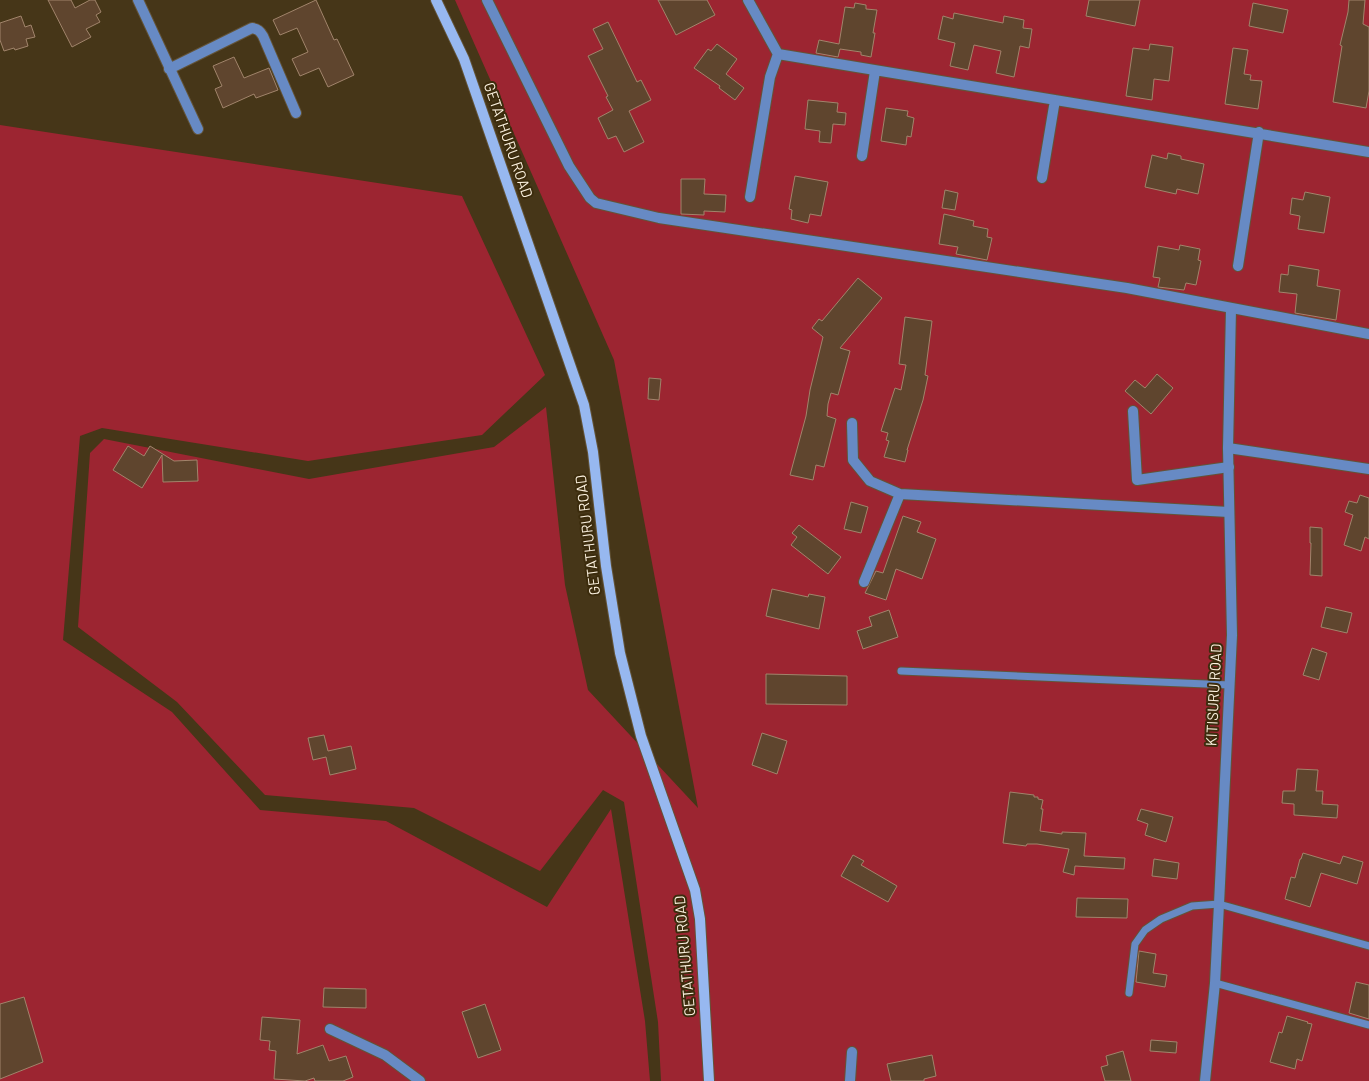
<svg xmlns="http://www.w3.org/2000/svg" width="1369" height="1081" viewBox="0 0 1369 1081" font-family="Barlow,sans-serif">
	<rect width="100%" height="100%" fill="#463618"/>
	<!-- green -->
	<path fill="#9c2531" d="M455 0H1369V1081H661L658 1022 624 802 603 790 540 871 414 808 265 795 177 702 78 627 90 453 104 439 309 479 494 447 546 407 565 585 588 690 698 808 614 360Z
		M0 125 462 196 545 375 482 435 308 461 102 428 80 436 63 640 172 712 260 810 386 821 547 907 611 809 645 1021 650 1081H0Z"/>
	<!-- building -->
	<path fill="#5f452e" stroke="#a1846b" d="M48 0H71L75 8 90 0H95L101 12 96 15 100 22 86 29 91 37 72 47Z
		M316 0 334 40 337 39 354 75 328 87 319 68 300 76 292 59 308 52 297 28 280 35 273 20Z
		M658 0H707L715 15 676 35Z
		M1089 0H1140L1135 26 1086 16Z
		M1349 0H1365L1363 24 1369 27V91L1366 108 1333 102 1342 46 1340 45 1348 12Z
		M855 3 866 5V9L877 10 873 33H875L871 57 861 55V52L840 49 838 57 816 53 819 40 839 44 845 7 854 8Z
		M1253 3 1288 10 1283 33 1249 26Z
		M954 13 1003 23 1004 16 1024 20 1023 28 1032 29 1029 48 1020 46 1014 77 996 73 1001 51 974 45 968 70 950 66 955 43 938 39 943 16 953 19Z
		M21 16 25 27 31 25 35 37 26 39 28 46 15 50 14 48 4 51 0 40V23Z
		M608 22 637 82 641 80 651 100 629 111 644 142 624 152 616 136 608 139 598 118 613 110 606 97 608 96 588 56 603 49 593 29Z
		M717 44 737 59 726 74 744 88 735 100 719 88 720 86 694 68 708 49 711 51Z
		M1150 44 1173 47 1169 81 1154 79 1152 100 1126 96 1133 48 1149 50Z
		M1233 48 1248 50 1244 74 1251 75 1250 80 1262 81 1258 109 1225 104Z
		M234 57 244 78 269 68 278 90 256 98 254 94 223 108 215 89 222 86 213 66Z
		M808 100 838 103 837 112 846 113 845 125 833 124 831 143 819 142 820 131 805 129Z
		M886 108 908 111 907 116 914 118 911 137 907 136 906 145 881 141Z
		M1168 153 1181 156V159L1204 164 1198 194 1177 189 1176 194 1145 187 1152 155 1167 159Z
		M795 176 828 182 821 216 810 214 808 223 791 219 792 210 789 209Z
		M681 179H705L704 194 726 195 725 212 704 211V215L681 214Z
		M945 190 958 193 955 210 942 208Z
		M1305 192 1330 197 1324 233 1298 229 1300 216 1290 214 1292 198 1303 200Z
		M944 214 974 221 973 226 988 229 987 237 992 238 987 260 956 254 958 247 939 244Z
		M1180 245 1200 249 1198 260 1201 261 1196 285 1186 283 1184 290 1158 287 1160 278 1153 277 1158 246 1179 250Z
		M1289 265 1319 270 1317 286 1340 290 1336 320 1295 313 1297 294 1279 292 1281 274 1288 275Z
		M858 278 882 298 840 348 850 351 838 395 831 393 828 404 827 416 836 419 824 467 816 465 813 480 790 475 806 416 810 390 823 337 812 328 819 319 822 321Z
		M905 317 932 321 925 375 928 376 923 400 907 450H908L905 462 884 457 889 441 886 440 888 433 881 431 895 388 901 390 906 365 899 364Z
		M1157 374 1173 388 1151 414 1125 391 1135 380 1145 388Z
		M649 378 661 379 659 400 648 399Z
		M128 446 144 456 150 446 174 461 197 460 198 481 163 482 162 455 142 488 113 470Z
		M1360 495 1369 498V539L1365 537 1361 551 1344 545 1353 515 1345 512 1349 501 1357 503Z
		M851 502 868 507 861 533 844 529Z
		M903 516 921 522 917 532 936 539 922 579 896 569 886 600 865 593 876 571 883 573Z
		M799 525 841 557 828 574 791 545 797 537 792 533Z
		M1310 527 1322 528V576L1310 575 1311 543H1310Z
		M772 589 808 597 809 594 825 597 819 629 766 616Z
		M1326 607 1352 613 1347 633 1321 627Z
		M889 610 898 637 863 649 857 631 872 626 869 617Z
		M1312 648 1327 653 1319 680 1303 675Z
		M766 674 847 676V705L766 704Z
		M762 733 787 741 777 774 752 765Z
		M324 735 328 751 351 746 356 769 330 775 326 757 313 760 308 738Z
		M1297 769 1318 770 1316 791H1323L1322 804 1338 805 1337 818 1294 815V804L1282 803 1283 791H1295Z
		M1010 792 1034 795V797H1038V799L1043 800 1041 809H1043L1040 831 1062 834V832L1086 833 1084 856 1125 858 1124 869 1075 866 1074 875 1063 872 1069 849 1037 844H1027L1026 846 1003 843Z
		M1141 809 1173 817 1166 842 1145 835 1148 824 1137 820Z
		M1303 853 1340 864 1343 856 1363 862 1357 884 1321 873 1310 907 1285 899 1291 877 1295 878 1300 859H1301Z
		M853 855 864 861 861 865 897 886 888 902 841 876Z
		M1154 859 1179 863 1177 879 1152 876Z
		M1077 898 1128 899 1127 918 1076 917Z
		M1139 951 1156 954 1153 973 1167 975 1165 987 1136 982Z
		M1356 982 1369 985V1019L1349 1013Z
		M324 988 366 989V1008L323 1007Z
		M24 997 43 1062 0 1079V1004Z
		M485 1004 501 1050 478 1058 462 1012Z
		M1287 1016 1308 1022 1307 1023 1312 1024 1302 1061 1297 1059 1295 1069 1270 1062 1279 1032 1282 1033Z
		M262 1017 300 1020 297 1054 323 1045 329 1061 346 1056 353 1077 343 1081H315L314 1078 305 1081 274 1079 276 1051 269 1050 270 1041 260 1040Z
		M1151 1040 1177 1042 1176 1053 1150 1051Z
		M1123 1051 1131 1081H1105L1101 1067 1108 1065 1106 1056Z
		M932 1055 936 1076 924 1079V1081H891L887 1064Z"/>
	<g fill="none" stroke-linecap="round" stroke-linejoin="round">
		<!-- service casing -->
		<g stroke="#635438" stroke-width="9">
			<path id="service" d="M901 671 1230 685
				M1215 983 1369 1025
				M1129 993 1135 944 1145 930 1161 919 1192 906 1219 904 1369 946"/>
		</g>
		<!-- minor casing -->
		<g stroke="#635438" stroke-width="12">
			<path id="minor" d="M138 0 198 129
				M487 0 569 166 590 198 596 203 659 218 1127 288 1369 334
				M748 0 778 54 1369 152
				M169 69 252 28C258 29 260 31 263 36L296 113
				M862 156 875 71
				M1042 178 1055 100
				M750 197 770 77 778 54
				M1238 266 1259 132
				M1133 411 1137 480 1229 467
				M852 423 853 460 870 481 900 494 1229 512
				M1228 448 1369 469
				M864 582 900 494
				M330 1029 385 1055 420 1081
				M850 1081 852 1052"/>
		</g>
		<!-- tertiary casing -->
		<g stroke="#635438" stroke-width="12">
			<path id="tertiary" d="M1205 1081 1215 983 1219 904 1232 635 1228 448 1231 309"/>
		</g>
		<!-- secondary casing -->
		<g stroke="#635438" stroke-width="12">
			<path id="secondary" d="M436 0 464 59 584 405 593 452 606 566 620 653 641 736 695 890 700 919 709 1081"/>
		</g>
		<!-- service -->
		<use href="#service" stroke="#678ac4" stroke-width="7"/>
		<!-- minor -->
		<use href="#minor" stroke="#678ac4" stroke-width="10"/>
		<!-- tertiary -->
		<use href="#tertiary" stroke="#678ac4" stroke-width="10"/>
		<!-- secondary -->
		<use href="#secondary" stroke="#97b8f0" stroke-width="10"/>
	</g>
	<g text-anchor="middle" stroke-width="4" stroke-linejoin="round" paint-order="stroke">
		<!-- street labels -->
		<g font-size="15" fill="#fcf2e0" stroke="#3c2c0d">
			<text transform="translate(508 140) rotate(71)" y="5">GETATHURU ROAD</text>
			<text transform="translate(588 535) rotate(-97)" y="5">GETATHURU ROAD</text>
			<text transform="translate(1214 695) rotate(-87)" y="5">KITISURU ROAD</text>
			<text transform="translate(685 956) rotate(-95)" y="5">GETATHURU ROAD</text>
		</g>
	</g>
</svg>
